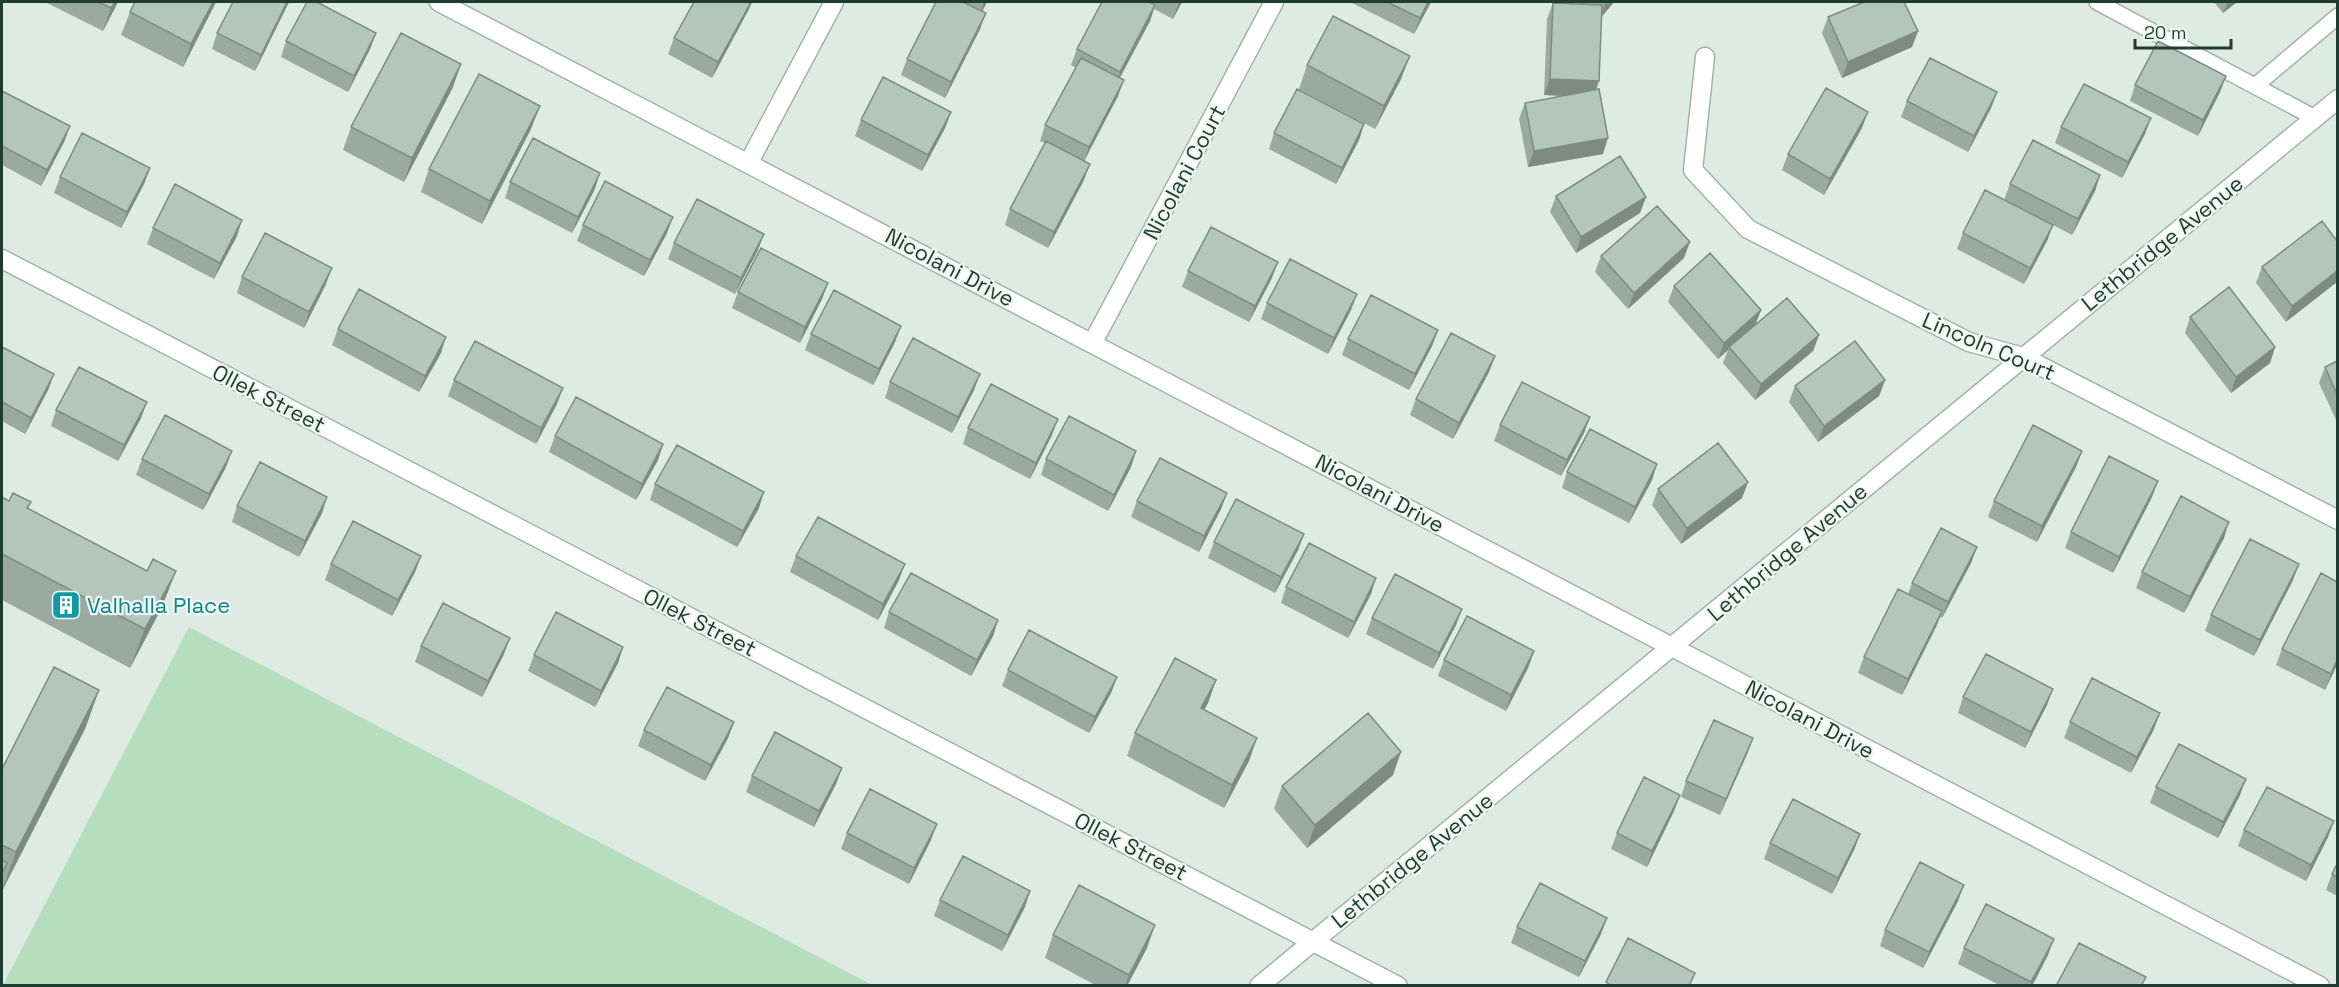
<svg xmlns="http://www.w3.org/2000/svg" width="2339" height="987" viewBox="0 0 2339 987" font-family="'Space Grotesk',sans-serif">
	<rect width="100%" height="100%" fill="#deebe4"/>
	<!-- green -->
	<path fill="#b4debc" d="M189 627 872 985H3Z"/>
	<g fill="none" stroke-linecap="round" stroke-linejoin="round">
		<!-- service casing -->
		<g stroke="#a1b3ab" stroke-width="18">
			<path id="service" d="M2097 2 2315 118
				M2255 86 2338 16"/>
		</g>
		<!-- minor casing -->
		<g stroke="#a1b3ab" stroke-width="21">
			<path id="minor" d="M439 2 2320 986
				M1705 57 1693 170 1748 229 1969 342 2023 357 2338 520
				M749 162 834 2
				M2 259 1398 986
				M1093 342 1274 2
				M1259 986 2338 99"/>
		</g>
		<!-- service -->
		<use href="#service" stroke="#fff" stroke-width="15"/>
		<!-- minor -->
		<use href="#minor" stroke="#fff" stroke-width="18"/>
	</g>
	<!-- wall -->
	<path fill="#9aaaa3" d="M45 2H118L103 31Z
		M135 2H216L183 67 121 35 130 12Z
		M233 2H289L255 71 212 49 217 33Z
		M694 2H752L749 9 712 78 668 54 674 38Z
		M936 2H987L982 11 980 29 945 98 901 75 907 59Z
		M1102 2H1182L1173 19 1154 9 1150 21 1120 78 1118 96 1084 161V180L1048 248 1005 225 1010 209 1045 143 1040 141 1045 125 1076 68 1071 65 1077 49Z
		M1350 2H1431L1414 34Z
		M1577 2H1614L1601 17 1599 81 1596 90 1603 154 1528 167 1519 119 1525 103 1565 96 1544 95 1547 19 1553 3 1580 4Z
		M2214 2H2237L2223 13Z
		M1828 17 1918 31 1912 47 1842 78 1822 33Z
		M376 33 370 49 348 92 281 57 286 41Z
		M1307 65 1401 79 1375 129 1299 89Z
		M2226 76 2220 92 2198 136 2130 101 2135 85Z
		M453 87 404 182 343 150 351 127Z
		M1997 92 1991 108 1968 152 1901 117 1907 101Z
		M2 93 70 126 64 142 41 186 2 165Z
		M951 112 945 128 922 171 855 136 861 120Z
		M1364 124 1359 140 1336 184 1269 149 1274 133Z
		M2061 127 2145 134 2122 178 2055 143Z
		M1862 128 1824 195 1782 170 1788 154Z
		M531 129 482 224 421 192 429 169Z
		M150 168 144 184 121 228 54 193 60 177Z
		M2100 175 2095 191 2072 235 2053 225 2047 241 2024 284 1957 249 1963 233 2004 200 2010 184Z
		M510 182 595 189 572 233 505 198Z
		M1556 196 1646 197 1640 213 1576 253 1550 212Z
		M583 225 667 233 644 276 577 241Z
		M153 228 237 236 214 279 147 244Z
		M2337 241 2286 322 2256 283 2262 267Z
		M674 243 758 250 735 294 668 259Z
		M1601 256 1684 258 1628 309 1595 272Z
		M1188 271 1272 278 1249 322 1182 287Z
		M242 277 326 284 304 328 237 293Z
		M828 283 822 299 800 343 732 308 738 292Z
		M1674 286 1761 310 1755 325 1819 335 1813 351 1755 400 1723 363 1728 350 1718 359 1668 302Z
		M1357 294 1351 310 1328 354 1261 319 1267 303Z
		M2190 317 2275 347 2270 363 2231 393 2185 333Z
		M901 326 895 342 873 385 805 350 811 334Z
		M338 329 441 353 419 392 332 345Z
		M1438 330 1432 346 1409 390 1342 355 1348 339Z
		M2 347 54 374 48 390 25 434 2 421Z
		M1495 356 1489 372 1453 439 1410 415 1416 399Z
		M2337 361V422L2319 383 2325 367Z
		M454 380 557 404 536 444 448 396Z
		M1885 380 1879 396 1818 442 1789 402 1795 386Z
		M890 382 974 390 952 433 885 398Z
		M56 410 141 418 118 461 51 426Z
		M1590 417 1584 433 1561 476 1494 441 1500 425Z
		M968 428 1052 435 1030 479 963 444Z
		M555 436 663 444 658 460 636 500 549 452Z
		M1136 451 1131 467 1108 511 1041 475 1046 459Z
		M2082 451 2076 467 2037 542 1988 517 1994 501Z
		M142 459 226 467 203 510 136 475Z
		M1657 464 1652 480 1629 523 1562 488 1567 472Z
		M1748 482 1742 498 1681 544 1652 505 1658 489Z
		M655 484 759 508 737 547 650 500Z
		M1227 493 1221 509 1199 552 1131 517 1137 501Z
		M2 497 9 501 31 502 28 509 147 571H176L161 609 130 668 2 600Z
		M327 497 322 513 299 557 232 522 237 506Z
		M2152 497 2113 573 2065 548 2071 532Z
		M1304 534 1298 550 1275 593 1208 558 1214 542Z
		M2224 538 2184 613 2136 588 2142 572Z
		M1977 547 1971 563 1942 618 1940 617 1936 627 1902 695 1858 673 1864 657 1908 594 1912 583Z
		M421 556 415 572 392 616 325 580 331 564Z
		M796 556 899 580 878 620 790 572Z
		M2293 580 2254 656 2205 631 2211 615Z
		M1286 587 1371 594 1348 638 1281 603Z
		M1462 609 1456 625 1433 669 1366 634 1372 618Z
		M889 612 998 620 993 636 971 676 884 628Z
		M421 646 504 654 482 697 415 662Z
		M623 647 618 663 595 707 528 671 534 655Z
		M2282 649 2337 665 2325 690 2276 665Z
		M1534 651 1528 668 1506 711 1438 676 1444 660Z
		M1008 670 1117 677 1111 693 1089 733 1002 686Z
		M1216 680 1208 703 1204 710 1249 761 1224 808 1127 756 1135 733Z
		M99 690 85 729 2 891V769Z
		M1963 697 2047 705 2025 748 1958 713Z
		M734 722 728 738 705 781 638 746 644 730Z
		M2070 722 2154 729 2131 773 2064 738Z
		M1753 738 1747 754 1720 815 1681 797 1686 781Z
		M842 768 836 784 814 827 746 792 752 776Z
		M1393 775 1307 848 1274 809 1282 786Z
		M2156 787 2240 795 2218 838 2150 803Z
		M1680 795 1674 811 1647 867 1611 849 1617 833Z
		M2334 821 2328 837 2306 881 2238 846 2244 830Z
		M847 833 931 840 909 884 841 849Z
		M1860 834 1854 850 1832 894 1764 859 1770 843Z
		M2337 864V896L2326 890 2332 874Z
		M940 900 1025 907 1002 951 934 916Z
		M1958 901 1923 968 1880 946 1885 930Z
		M1517 927 1601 934 1579 977 1511 943Z
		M1053 935 1147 948 1127 986H1097L1045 958Z
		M1964 948 2048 955 2032 986H2001L1958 964Z"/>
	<!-- shaded-wall -->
	<path fill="#7d8b84" d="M115 2H118L103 31 111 8Z
		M213 2H216L183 67 191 44Z
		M287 2H289L255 71 261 55Z
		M751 2H752L749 9 712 78 718 62Z
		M984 2H987L978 20Z
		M1179 2H1182L1173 19Z
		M1428 2H1431L1414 34 1420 18Z
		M1606 2H1614L1599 20 1605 4Z
		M2228 2H2237L2223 13Z
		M1155 5 1150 21 1114 88 1120 72Z
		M986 13 980 29 945 98 951 82Z
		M1918 31 1912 47 1842 78 1848 62Z
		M376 33 370 49 348 92 354 76Z
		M1410 56 1401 79 1375 129 1384 106Z
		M461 64 453 87 404 182 412 158Z
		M2226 76 2220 92 2198 136 2203 120Z
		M1550 79 1599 81 1593 97 1544 95Z
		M1124 80 1118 96 1083 163 1089 147Z
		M1997 92 1991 108 1968 152 1974 136Z
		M540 106 531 129 482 224 490 201Z
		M951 112 945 128 922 171 928 155Z
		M1868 112 1862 128 1824 195 1830 179Z
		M2151 118 2145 134 2122 178 2128 162Z
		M1364 124 1359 140 1336 184 1342 168Z
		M70 126 64 142 41 186 47 170Z
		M1608 138 1603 154 1528 167 1534 151Z
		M1090 164 1084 180 1048 248 1054 232Z
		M150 168 144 184 121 228 127 212Z
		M600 173 595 189 572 233 578 217Z
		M2100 175 2095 191 2072 235 2078 219Z
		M1646 197 1640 213 1576 253 1581 237Z
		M673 217 667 233 644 276 650 260Z
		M242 220 237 236 214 279 220 263Z
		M2053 225 2047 241 2024 284 2030 268Z
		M764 234 758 250 735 294 741 278Z
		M1690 242 1684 258 1628 309 1634 293Z
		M1278 262 1272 278 1249 322 1255 306Z
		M332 268 326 284 304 328 309 312Z
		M2337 271V282L2286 322 2292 306Z
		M828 283 822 299 800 343 805 327Z
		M1357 294 1351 310 1328 354 1334 338Z
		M1761 310 1755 326 1729 347 1728 350 1718 359 1724 343Z
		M901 326 895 342 873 385 879 369Z
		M1438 330 1432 346 1409 390 1415 374Z
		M1819 335 1813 351 1755 400 1761 384Z
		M446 337 441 353 419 392 425 376Z
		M2275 347 2270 363 2231 393 2236 377Z
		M1495 356 1489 372 1453 439 1459 423Z
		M54 374 48 390 25 434 31 418Z
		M980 374 974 390 952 433 958 417Z
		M1885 380 1879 396 1818 442 1824 426Z
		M563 388 557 404 536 444 541 428Z
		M147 402 141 418 118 461 124 445Z
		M1590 417 1584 433 1561 476 1567 460Z
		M1058 419 1052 435 1030 479 1036 463Z
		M663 444 658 460 636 500 642 484Z
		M232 451 226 467 203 510 209 494Z
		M1136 451 1131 467 1108 511 1114 495Z
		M2082 451 2076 467 2037 542 2042 526Z
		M1657 464 1652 480 1629 523 1635 507Z
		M2158 481 2152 497 2113 573 2119 557Z
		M1748 482 1742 498 1681 544 1687 528Z
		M764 492 759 508 737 547 743 531Z
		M1227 493 1221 509 1199 552 1204 536Z
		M327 497 322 513 299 557 305 541Z
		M2229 522 2224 538 2184 613 2190 597Z
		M1304 534 1298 550 1275 593 1281 577Z
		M1977 547 1971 563 1942 618 1948 602Z
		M421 556 415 572 392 616 398 600Z
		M905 564 899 580 878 620 883 604Z
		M2299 564 2293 580 2254 656 2260 640Z
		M176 571 161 609 130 668 145 629Z
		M1376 578 1371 594 1348 638 1354 622Z
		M1462 609 1456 625 1433 669 1439 653Z
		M1942 611 1936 627 1902 695 1908 679Z
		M998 620 993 636 971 676 977 660Z
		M510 638 504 654 482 697 488 681Z
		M623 647 618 663 595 707 601 691Z
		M1534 651 1528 668 1506 711 1511 695Z
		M2337 660V665L2325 690 2331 674Z
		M1117 677 1111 693 1089 733 1095 717Z
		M1216 680 1208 703 1192 731 1201 708Z
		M2053 689 2047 705 2025 748 2031 732Z
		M99 690 85 729 2 891 16 852Z
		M2160 713 2154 729 2131 773 2137 757Z
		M734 722 728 738 705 781 711 765Z
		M1257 738 1249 761 1224 808 1232 785Z
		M1753 738 1747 754 1720 815 1726 799Z
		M1401 752 1393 775 1307 848 1315 825Z
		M842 768 836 784 814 827 819 811Z
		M2246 779 2240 795 2218 838 2223 822Z
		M1680 795 1674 811 1647 867 1652 851Z
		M2334 821 2328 837 2306 881 2311 865Z
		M937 824 931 840 909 884 914 868Z
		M1860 834 1854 850 1832 894 1838 878Z
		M1964 885 1958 901 1923 968 1929 952Z
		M1030 891 1025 907 1002 951 1008 935Z
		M1607 918 1601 934 1579 977 1585 961Z
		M1155 925 1147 948 1127 986H1125L1129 975Z
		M2054 939 2048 955 2032 986H2030Z"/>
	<!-- building -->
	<path fill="#b3c6bd" stroke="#7d8b84" stroke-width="1.5" d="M98 2H115L111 8Z
		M135 2H213L191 44 130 12Z
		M233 2H287L261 55 217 33Z
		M307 2H317L376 33 354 76 286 41Z
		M694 2H751L718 62 674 38Z
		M936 2H963L986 13 951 82 907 59Z
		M1102 2H1149L1155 5 1120 72 1077 49Z
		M1387 2H1428L1420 18Z
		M1864 2H1904L1918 31 1848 62 1828 17Z
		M1553 3 1602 5 1599 81 1550 79Z
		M1333 16 1410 56 1384 106 1307 65Z
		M401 33 461 64 412 158 351 127Z
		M2158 41 2226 76 2203 120 2135 85Z
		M1081 58 1124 80 1089 147 1045 125Z
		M1930 58 1997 92 1974 136 1907 101Z
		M479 74 540 106 490 201 429 169Z
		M883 77 951 112 928 155 861 120Z
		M2084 84 2151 118 2128 162 2061 127Z
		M1826 88 1868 112 1830 179 1788 154Z
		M1297 89 1364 124 1342 168 1274 133Z
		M1599 89 1608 138 1534 151 1525 103Z
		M2 91 70 126 47 170 2 146Z
		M82 133 150 168 127 212 60 177Z
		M533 138 600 173 578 217 510 182Z
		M2033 140 2100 175 2078 219 2010 184Z
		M1046 141 1090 164 1054 232 1010 209Z
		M1620 156 1646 197 1581 237 1556 196Z
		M605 181 673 217 650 260 583 225Z
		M175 184 242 220 220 263 153 228Z
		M1985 190 2053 225 2030 268 1963 233Z
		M697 199 764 234 741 278 674 243Z
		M1657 206 1690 242 1634 293 1601 256Z
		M2322 221 2337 241V271L2292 306 2262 267Z
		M1211 227 1278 262 1255 306 1188 271Z
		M265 233 332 268 309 312 242 277Z
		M761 248 828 283 805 327 738 292Z
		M1710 253 1761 310 1724 343 1674 286Z
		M1290 259 1357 294 1334 338 1267 303Z
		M2229 287 2275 347 2236 377 2190 317Z
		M359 289 446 337 425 376 338 329Z
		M834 290 901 326 879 369 811 334Z
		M1371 295 1438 330 1415 374 1348 339Z
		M1787 298 1819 335 1761 384 1729 347Z
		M1451 333 1495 356 1459 423 1416 399Z
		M913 338 980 374 958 417 890 382Z
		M475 341 563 388 541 428 454 380Z
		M1855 341 1885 380 1824 426 1795 386Z
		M2 347 54 374 31 418 2 402Z
		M2337 361V394L2325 367Z
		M79 367 147 402 124 445 56 410Z
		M1522 382 1590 417 1567 460 1500 425Z
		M991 384 1058 419 1036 463 968 428Z
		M576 397 663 444 642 484 555 436Z
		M165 415 232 451 209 494 142 459Z
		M1069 416 1136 451 1114 495 1046 459Z
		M2033 425 2082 451 2042 526 1994 501Z
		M1590 429 1657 464 1635 507 1567 472Z
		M1718 443 1748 482 1687 528 1658 489Z
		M677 445 764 492 743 531 655 484Z
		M2109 456 2158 481 2119 557 2071 532Z
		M1160 458 1227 493 1204 536 1137 501Z
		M260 462 327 497 305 541 237 506Z
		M13 493 31 502 27 508 147 571 153 559 176 571 145 629 2 554V497L9 501Z
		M2181 496 2229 522 2190 597 2142 572Z
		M1236 499 1304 534 1281 577 1214 542Z
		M818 517 905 564 883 604 796 556Z
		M353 521 421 556 398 600 331 564Z
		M1941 528 1977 547 1948 602 1912 583Z
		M2250 539 2299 564 2260 640 2211 615Z
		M1309 543 1376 578 1354 622 1286 587Z
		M911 573 998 620 977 660 889 612Z
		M2321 573 2337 582V660L2331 674 2282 649Z
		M1395 574 1462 609 1439 653 1372 618Z
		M1898 589 1942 611 1908 679 1864 657Z
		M443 603 510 638 488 681 421 646Z
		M556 612 623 647 601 691 534 655Z
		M1467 616 1534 651 1511 695 1444 660Z
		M1029 630 1117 677 1095 717 1008 670Z
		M1986 654 2053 689 2031 732 1963 697Z
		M1175 658 1216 680 1201 708 1257 738 1232 785 1135 733Z
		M54 667 99 690 16 852 2 845V769Z
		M2092 678 2160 713 2137 757 2070 722Z
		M667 687 734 722 711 765 644 730Z
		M1368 713 1401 752 1315 825 1282 786Z
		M1714 720 1753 738 1726 799 1686 781Z
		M775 732 842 768 819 811 752 776Z
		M2179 744 2246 779 2223 822 2156 787Z
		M1644 777 1680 795 1652 851 1617 833Z
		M2267 787 2334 821 2311 865 2244 830Z
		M870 789 937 824 914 868 847 833Z
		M1793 799 1860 834 1838 878 1770 843Z
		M963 856 1030 891 1008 935 940 900Z
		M2 860 7 863 2 873Z
		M1920 862 1964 885 1929 952 1885 930Z
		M2337 864V877L2332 874Z
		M1540 883 1607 918 1585 961 1517 927Z
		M1079 885 1155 925 1129 975 1053 935Z
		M1986 904 2054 939 2031 982 1964 948Z
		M1628 938 1695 973 1689 986H1612L1606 982Z
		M2079 943 2146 977 2141 986H2056Z"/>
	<!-- icons -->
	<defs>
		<g id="building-square" transform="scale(1.5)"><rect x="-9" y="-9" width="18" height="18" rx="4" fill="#0f9aa8" stroke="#eef7f2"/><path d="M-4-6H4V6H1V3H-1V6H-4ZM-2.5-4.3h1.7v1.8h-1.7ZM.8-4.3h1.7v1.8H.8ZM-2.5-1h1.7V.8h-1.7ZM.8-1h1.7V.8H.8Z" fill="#fff"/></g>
	</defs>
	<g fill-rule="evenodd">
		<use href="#building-square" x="66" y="605"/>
	</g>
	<g text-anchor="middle" stroke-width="4.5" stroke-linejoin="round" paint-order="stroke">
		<!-- street labels -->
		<g font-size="22" fill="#1e3c31" stroke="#eef7f2">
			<text transform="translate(1184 172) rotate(-62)" y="8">Nicolani Court</text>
			<text transform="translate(2162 243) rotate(-39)" y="8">Lethbridge Avenue</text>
			<text transform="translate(950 267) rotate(28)" y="8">Nicolani Drive</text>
			<text transform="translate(1989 346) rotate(23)" y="8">Lincoln Court</text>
			<text transform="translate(269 398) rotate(27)" y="8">Ollek Street</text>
			<text transform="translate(1380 493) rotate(28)" y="8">Nicolani Drive</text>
			<text transform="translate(1787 552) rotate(-40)" y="8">Lethbridge Avenue</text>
			<text transform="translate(700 622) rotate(27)" y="8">Ollek Street</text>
			<text transform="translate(1810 719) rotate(28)" y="8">Nicolani Drive</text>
			<text transform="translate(1131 846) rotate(27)" y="8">Ollek Street</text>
			<text transform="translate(1412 860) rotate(-39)" y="8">Lethbridge Avenue</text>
		</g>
		<!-- culture labels -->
		<g font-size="22" fill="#0d838f" stroke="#eef7f2" text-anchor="start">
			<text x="87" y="613">Valhalla Place</text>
		</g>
	</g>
	<!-- border -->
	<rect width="2339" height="987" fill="none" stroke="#1e3c31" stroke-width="6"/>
	<!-- scale -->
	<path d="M2135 39v9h96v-9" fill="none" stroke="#1e3c31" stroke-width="3"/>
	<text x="2144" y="39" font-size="18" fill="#1e3c31" stroke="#eef7f2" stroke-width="4.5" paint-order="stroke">20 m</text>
</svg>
